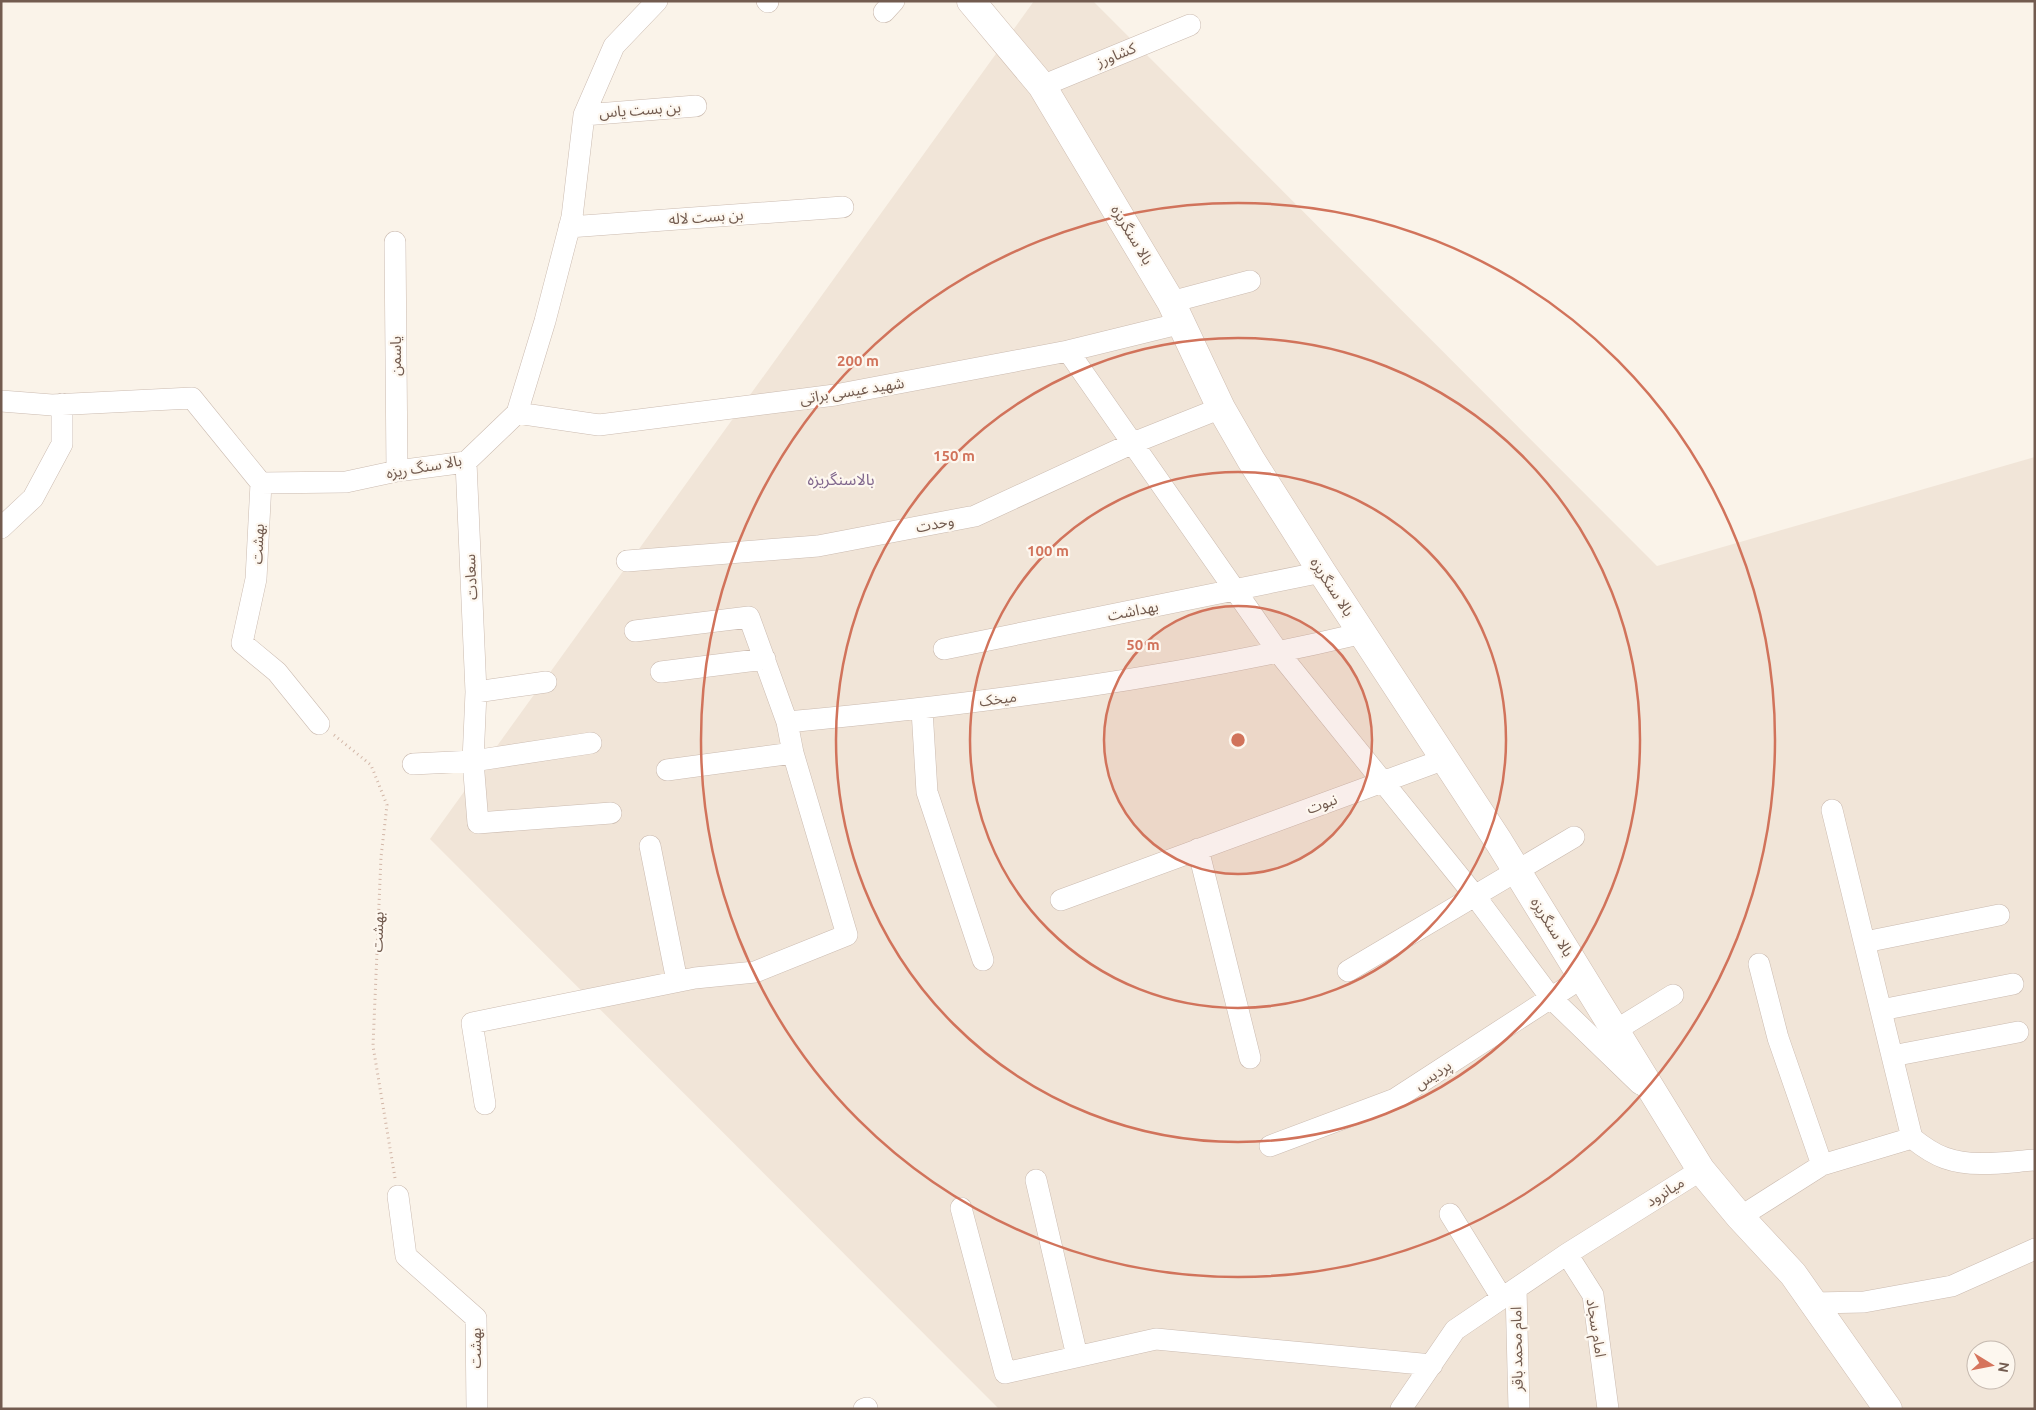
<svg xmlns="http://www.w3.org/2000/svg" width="2036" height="1410" viewBox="0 0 2036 1410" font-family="Ubuntu,'Noto Sans Arabic',sans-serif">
	<rect width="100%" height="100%" fill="#faf3e9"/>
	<!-- residential -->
	<path fill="#f1e5d8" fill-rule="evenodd" d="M1034 1H1093L1657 566 2035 457V1409H999L430 839ZM1976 1350H2006V1380H1976Z"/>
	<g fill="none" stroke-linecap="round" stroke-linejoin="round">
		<!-- street casing -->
		<g stroke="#cbbbb0" stroke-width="22">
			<path id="street" d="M767 1 768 2
				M884 12 894 1
				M1042 86 1190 25
				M584 115 696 106
				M569 227 843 207
				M395 242 397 471
				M1171 302 1250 281
				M1068 351 1279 653 1475 896 1551 998 1640 1084
				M1 401 52 405 192 398 261 483 346 482 397 471 466 462 517 413 545 321 572 217 584 115 614 46 657 1
				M517 413 599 425 835 395 1068 351 1182 323
				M261 483 256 579 242 643 277 672 319 724
				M1 528 33 498 62 444V404
				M627 561 818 546 975 516 1133 443 1221 408
				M635 631 749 617 787 722
				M944 649 1322 572
				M661 672 765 659
				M476 692 546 682
				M922 710 927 792 983 960
				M591 743 473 761 478 823 611 813
				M413 764 473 761 476 692 466 462
				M667 770 793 753 787 722C981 704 1174 678 1363 633
				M650 846 677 981
				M1198 849 1250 1058
				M1061 900 1445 759
				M1865 942 1999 915
				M1348 971 1574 837
				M1881 1010 2013 984
				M1616 1030 1673 995
				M1892 1056 2018 1032
				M485 1104 472 1023 695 978 755 972 847 935 793 753
				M1912 1138C1922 1146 1933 1154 1945 1158 1973 1168 2006 1162 2035 1160
				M1270 1146 1395 1099 1583 977
				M1822 1165 1912 1138 1832 810
				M1036 1180 1077 1356
				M398 1196 406 1256 476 1318 477 1409
				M961 1208 1005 1373 1156 1339 1432 1365
				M1450 1214 1502 1298
				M1740 1217 1822 1165 1778 1038 1759 964
				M1567 1254 1593 1295 1608 1409
				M1516 1289 1519 1409
				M1814 1303 1864 1302 1952 1286 2035 1249
				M864 1409 867 1408
				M1401 1409 1455 1330 1567 1254 1701 1170"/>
		</g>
		<!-- secondary casing -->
		<g stroke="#cfbdb1" stroke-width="29">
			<path id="secondary" d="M971 1 1042 86 1171 302 1221 408 1251 460 1322 572 1499 842 1701 1170 1740 1217 1793 1274 1888 1409"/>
		</g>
		<!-- path -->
		<path stroke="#d2b6a7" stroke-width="3" stroke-dasharray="1 4" stroke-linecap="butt" d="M334 735 371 765 387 805 381 857 373 1046 395 1178"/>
		<!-- street -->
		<use href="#street" stroke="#fff" stroke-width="21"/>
		<!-- secondary -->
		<use href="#secondary" stroke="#fff" stroke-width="28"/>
	</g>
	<!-- distance rings -->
	<circle cx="1238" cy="740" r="134" fill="#d1735b" fill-opacity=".12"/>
	<g fill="none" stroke="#d1735b" stroke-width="2.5">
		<circle cx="1238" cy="740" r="134"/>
		<circle cx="1238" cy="740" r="268"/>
		<circle cx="1238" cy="740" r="402"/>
		<circle cx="1238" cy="740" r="537"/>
	</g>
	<g text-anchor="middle" stroke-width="4.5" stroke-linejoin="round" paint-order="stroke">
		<!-- street labels -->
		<g font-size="15" fill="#725b4f" stroke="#fdf7ef">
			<text transform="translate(1116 55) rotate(-22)" y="5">کشاورز</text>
			<text transform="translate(640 110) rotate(-4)" y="5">بن بست یاس</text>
			<text transform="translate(706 217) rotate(-4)" y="5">بن بست لاله</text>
			<text transform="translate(1132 235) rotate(59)" y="5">بالا سنگریزه</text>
			<text transform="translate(396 356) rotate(-90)" y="5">یاسمن</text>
			<text transform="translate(852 391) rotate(-9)" y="5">شهید عیسی براتی</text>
			<text transform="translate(424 467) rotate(-10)" y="5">بالا سنگ ریزه</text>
			<text transform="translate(935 524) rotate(-11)" y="5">وحدت</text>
			<text transform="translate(258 544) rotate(-87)" y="5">بهشت</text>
			<text transform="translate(471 577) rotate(-93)" y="5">سعادت</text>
			<text transform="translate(1332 587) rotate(57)" y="5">بالا سنگریزه</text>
			<text transform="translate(1133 611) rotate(-11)" y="5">بهداشت</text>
			<text transform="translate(998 699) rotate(-8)" y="5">میخک</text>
			<text transform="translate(1322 804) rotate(-20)" y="5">نبوت</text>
			<text transform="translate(1552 927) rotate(58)" y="5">بالا سنگریزه</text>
			<text transform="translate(378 932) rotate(-88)" y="5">بهشت</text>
			<text transform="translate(1433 1075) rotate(-33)" y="5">پردیس</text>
			<text transform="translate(1665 1192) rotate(-32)" y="5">میانرود</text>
			<text transform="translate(1596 1328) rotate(81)" y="5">امام سجاد</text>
			<text transform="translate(476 1348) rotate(-90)" y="5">بهشت</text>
			<text transform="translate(1517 1349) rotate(-91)" y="5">امام محمد باقر</text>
		</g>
		<!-- neighbourhood labels -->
		<g font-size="16" fill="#80678d" stroke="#fdf7ef">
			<text x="841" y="485">بالاسنگریزه</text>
		</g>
	</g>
	<circle cx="1238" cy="740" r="8" fill="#d1735b" stroke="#fdf7ef" stroke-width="2.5"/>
	<g font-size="15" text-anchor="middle" font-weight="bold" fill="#d1735b" stroke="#fdf7ef" stroke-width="4.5" stroke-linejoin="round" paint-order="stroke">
		<text x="858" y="366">200 m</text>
		<text x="954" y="461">150 m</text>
		<text x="1048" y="556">100 m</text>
		<text x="1143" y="650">50 m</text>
	</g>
	<!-- border -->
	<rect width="2036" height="1410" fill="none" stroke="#725b4f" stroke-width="5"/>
	<!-- north arrow -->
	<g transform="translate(1991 1365) rotate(100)"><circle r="24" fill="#fdf7ef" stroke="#c5b9af"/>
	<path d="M0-4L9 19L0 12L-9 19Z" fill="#d6745c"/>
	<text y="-8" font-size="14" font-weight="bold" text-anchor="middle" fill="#725b4f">N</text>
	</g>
</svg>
